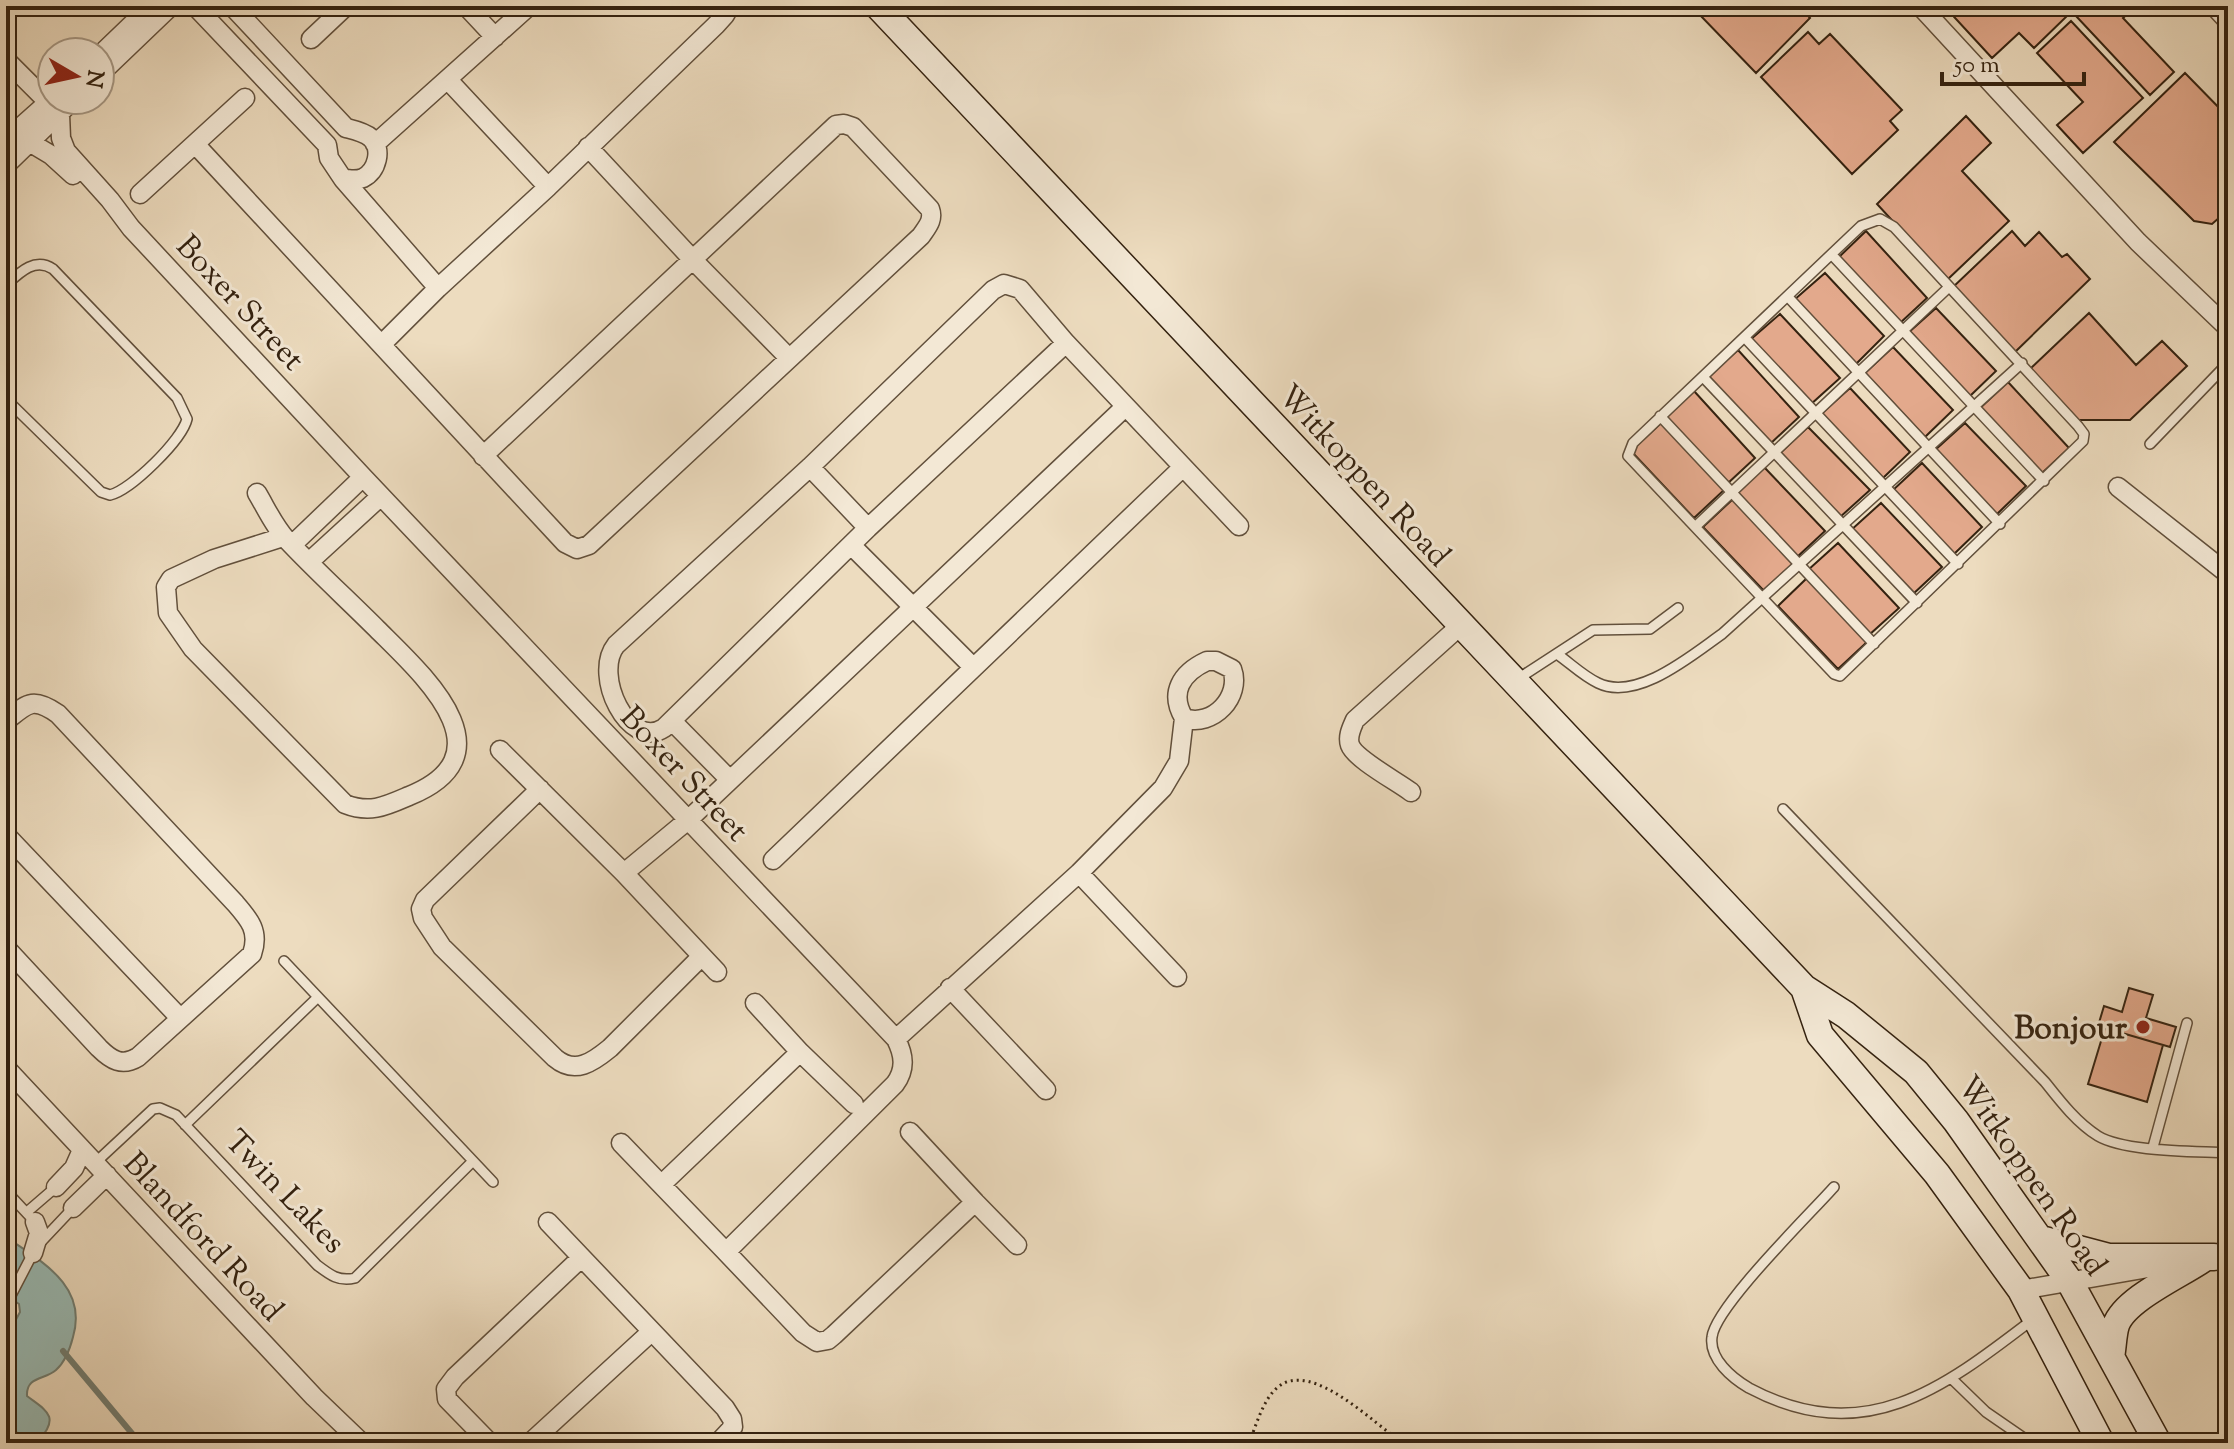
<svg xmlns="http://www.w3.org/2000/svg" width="2234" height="1449" viewBox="0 0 2234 1449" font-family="'Sorts Mill Goudy',serif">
	<rect width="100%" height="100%" fill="#eddcbf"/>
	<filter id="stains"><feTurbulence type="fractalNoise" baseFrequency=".0025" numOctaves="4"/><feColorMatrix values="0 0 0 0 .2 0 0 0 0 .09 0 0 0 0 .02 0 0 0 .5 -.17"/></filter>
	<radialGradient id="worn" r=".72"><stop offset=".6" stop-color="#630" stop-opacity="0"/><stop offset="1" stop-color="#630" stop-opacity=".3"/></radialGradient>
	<!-- water -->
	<path fill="#99bbb5" stroke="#717e73" stroke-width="2" d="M6 1237C42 1262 88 1286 73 1337 70 1349 65 1362 56 1370 45 1380 26 1376 27 1396 45 1410 61 1416 39 1440L6 1429V1338L20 1312 19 1304 6 1295Z"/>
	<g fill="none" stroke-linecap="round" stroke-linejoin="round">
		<!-- stream -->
		<path stroke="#717e73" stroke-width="6" d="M63 1351 140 1443"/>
	</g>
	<!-- building -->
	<path fill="#e3a98c" stroke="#342210" stroke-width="2" d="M1705 6H1800L1810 18 1756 73 1698 13Z
		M1944 6H2058L2067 16 2034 48 2019 33 1992 58Z
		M2087 6H2136L2123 18 2174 72 2150 95 2076 16Z
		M2071 21 2143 98 2083 153 2057 125 2083 102 2037 53Z
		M1808 32 1819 44 1830 34 1902 110 1890 121 1898 130 1852 174 1761 77Z
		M2185 73 2228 117V210L2212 224 2194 221 2114 142Z
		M1966 116 1991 143 1962 171 2009 221 1947 280 1877 204Z
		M1866 231 1927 298 1899 324 1838 258Z
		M2012 231 2025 246 2039 232 2062 257 2067 254 2090 279 2014 353 1952 288Z
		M1825 273 1884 336 1856 364 1794 300Z
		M1936 308 1996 371 1970 396 1908 333Z
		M2089 313 2136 365 2162 341 2187 366 2130 420H2076L2030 369Z
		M1780 314 1840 378 1810 405 1750 340Z
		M1893 347 1953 410 1925 437 1865 373Z
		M1738 350 1799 417 1769 445 1707 377Z
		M2008 382 2069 448 2040 475 1979 409Z
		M1850 388 1910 452 1882 479 1821 414Z
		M1694 391 1755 458 1727 484 1664 417Z
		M1661 423 1724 490 1694 518 1631 451Z
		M1965 423 2026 486 1996 515 1934 451Z
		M1808 427 1870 490 1839 518 1778 455Z
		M1922 463 1982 527 1953 555 1892 491Z
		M1764 467 1825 531 1796 558 1735 494Z
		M1733 499 1795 565 1766 593 1703 527Z
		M1881 503 1942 567 1912 595 1850 531Z
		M1838 543 1899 608 1869 635 1808 570Z
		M1807 578 1867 642 1838 669 1778 606Z
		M2129 988 2153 995 2146 1018 2176 1027 2170 1047 2098 1026 2104 1006 2122 1012Z
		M2105 1028 2163 1045 2147 1102 2088 1084Z"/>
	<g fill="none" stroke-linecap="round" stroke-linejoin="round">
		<!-- service casing -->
		<g stroke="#62503c" stroke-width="12">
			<path id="service" d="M1880 219 1894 227 2078 426 2084 434 2083 441 1840 676 1834 674 1628 456 1633 443 1861 226Z
				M1832 255 2044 481
				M6 285C20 272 35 257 53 269L177 398 187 419C182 440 131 490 110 495L101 492 6 399
				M1789 298 2000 524
				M1745 338 1958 564
				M1703 377 1917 603
				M1660 416 1874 644
				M2150 444 2228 363
				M1695 527 1949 287
				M1557 654C1570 663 1583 676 1598 683 1637 702 1692 655 1722 634L2022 363
				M1516 680 1593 630 1650 629 1678 608
				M1783 809 2045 1082C2060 1101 2077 1123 2098 1136 2125 1152 2194 1151 2228 1153
				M284 961 493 1182
				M185 1125 318 997
				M2153 1147 2187 1023
				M95 1163 153 1109 160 1108 176 1115 317 1265C330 1275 339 1282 355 1278L473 1161
				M1834 1187C1810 1214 1715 1307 1712 1337 1709 1359 1732 1378 1749 1388 1864 1449 1942 1389 2032 1320
				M6 1191 35 1222
				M27 1212 56 1187
				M40 1243 73 1208
				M6 1305 33 1253
				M1953 1380 1986 1412 2031 1443"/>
		</g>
		<!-- minor casing -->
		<g stroke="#62503c" stroke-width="21">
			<path id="minor" d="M195 6 327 145 329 158 343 179C350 179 356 181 363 178 377 171 383 149 371 138 364 132 354 130 346 128L232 6
				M466 6 495 37
				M1920 6 2138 242 2228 328
				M2214 6 2228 21
				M311 39 346 6
				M100 55 151 6
				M6 60 60 114 61 138 66 151 110 200 131 228 363 477 896 1039C904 1055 906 1069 895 1084L726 1252 621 1143
				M100 74 171 6
				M448 80 548 187
				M6 140 52 99
				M31 143 51 155 73 175
				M195 144 565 543 577 549 589 545 921 236C927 227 934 220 930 209L853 127 844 124 836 125 483 456
				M375 144 529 6
				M588 147 693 260 789 358
				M6 165 73 100
				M343 179 438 288
				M140 194 245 98
				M1066 343 868 528 664 728C629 751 592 675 616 645L810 467 993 290 1004 284 1020 289 1066 343 1239 526
				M382 344 438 288 548 187 716 25 725 15 730 6
				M810 467 868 528
				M2118 487 2228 574
				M257 493C266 508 274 526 286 539 315 570 347 599 377 629 422 674 513 754 409 796 386 806 370 814 345 804L193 649 168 613 166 587 171 579 214 559 283 537
				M292 545 363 477
				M851 545 973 667
				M309 562 381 496
				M1207 661H1216L1232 669C1242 696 1213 728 1184 718 1169 693 1181 673 1207 661Z
				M6 721C27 704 32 696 58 714L235 903C249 919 260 931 252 954L138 1057C122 1067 111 1060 99 1048L6 948
				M672 721 730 780
				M500 750 624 873 717 972
				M540 789 425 900 421 909 423 918 442 947 555 1058C575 1075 593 1062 610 1048L702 956
				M1411 792C1398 782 1355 759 1350 745 1347 736 1352 727 1355 720L1460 626
				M6 835 180 1018
				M773 860 1183 467
				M624 873 688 820 1125 407
				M1079 873 1177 977
				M950 988 1046 1090
				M896 1039 1079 873 1163 788 1179 761 1184 718
				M800 1052 854 1104
				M6 1068 314 1397 362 1443
				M910 1132 975 1202
				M662 1184 800 1052 755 1003
				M56 1187 74 1168 82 1150
				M73 1208 107 1175
				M548 1222 725 1408 732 1419 733 1427 718 1443
				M726 1252 803 1333 817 1342 828 1340 834 1335 975 1202 1017 1245
				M33 1253 39 1233 35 1222
				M2021 1290 2160 1266
				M490 1443 447 1399 446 1389 455 1377 581 1258
				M530 1443 650 1333"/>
		</g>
		<!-- secondary casing -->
		<g stroke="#342210" stroke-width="29">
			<path id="secondary" d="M878 6 1804 988 1846 1015 1916 1072 1956 1121 2070 1282 2158 1443
				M1804 988 1820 1035 1937 1174 2021 1290 2101 1443
				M2041 1239 2109 1257H2214
				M2111 1357C2113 1347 2113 1334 2116 1325 2125 1299 2180 1275 2203 1259"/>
		</g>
		<!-- path -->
		<path stroke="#342210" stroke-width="3" stroke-dasharray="2 4" stroke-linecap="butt" d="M1249 1443C1256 1426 1263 1399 1278 1387 1312 1359 1375 1425 1403 1443"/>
		<!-- service -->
		<use href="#service" stroke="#f3e8d5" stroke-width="9"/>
		<!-- minor -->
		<use href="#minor" stroke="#f3e8d5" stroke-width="18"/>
		<!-- secondary -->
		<use href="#secondary" stroke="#f3e8d5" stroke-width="26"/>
	</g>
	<!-- markers -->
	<circle fill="#8f2418" stroke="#f3e8d5" stroke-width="3" cx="2143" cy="1027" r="8"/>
	<g text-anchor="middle" stroke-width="6" stroke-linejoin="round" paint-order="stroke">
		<!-- street labels -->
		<g font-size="32" fill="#342210" stroke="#f3e8d5">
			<text transform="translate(241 302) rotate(47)" y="11">Boxer Street</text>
			<text transform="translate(1365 475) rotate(47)" y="11">Witkoppen Road</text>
			<text transform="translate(685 773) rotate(47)" y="11">Boxer Street</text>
			<text transform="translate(2033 1175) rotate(55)" y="11">Witkoppen Road</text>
			<text transform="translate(286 1191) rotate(46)" y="11">Twin Lakes</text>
			<text transform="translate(204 1236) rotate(47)" y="11">Blandford Road</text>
		</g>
		<!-- poi labels -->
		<g font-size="32" font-weight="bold" fill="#342210" stroke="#f3e8d5" text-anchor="end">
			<text x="2127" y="1038">Bonjour</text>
		</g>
	</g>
	<!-- margin -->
	<rect width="2234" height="1449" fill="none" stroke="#eddcbf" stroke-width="32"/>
	<rect x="8" y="8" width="2218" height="1433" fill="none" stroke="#342210" stroke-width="4"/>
	<rect x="16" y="16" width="2202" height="1417" fill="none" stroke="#342210" stroke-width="2"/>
	<!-- north arrow -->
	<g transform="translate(76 76) rotate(99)"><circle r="38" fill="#f3e8d5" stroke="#a79986" stroke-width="2"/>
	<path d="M0-6L14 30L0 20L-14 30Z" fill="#8f2418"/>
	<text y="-12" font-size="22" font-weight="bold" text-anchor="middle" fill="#342210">N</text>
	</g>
	<!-- scale -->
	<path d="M1942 72v12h142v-12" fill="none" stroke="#342210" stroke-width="4"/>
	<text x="1954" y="72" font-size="24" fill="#342210" stroke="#f3e8d5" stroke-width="6" paint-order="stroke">50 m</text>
	<rect width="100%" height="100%" filter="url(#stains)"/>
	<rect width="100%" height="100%" fill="url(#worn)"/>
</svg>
